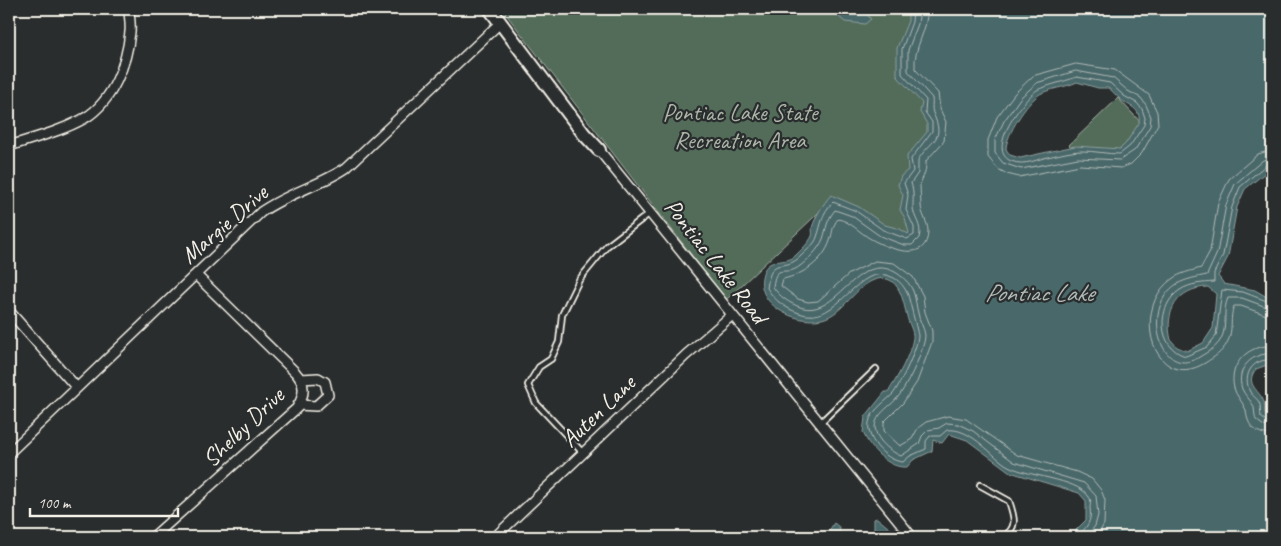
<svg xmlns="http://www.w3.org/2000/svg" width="1281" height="546" viewBox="0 0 1281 546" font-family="Caveat,sans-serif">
	<rect width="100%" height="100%" fill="#2a2d2e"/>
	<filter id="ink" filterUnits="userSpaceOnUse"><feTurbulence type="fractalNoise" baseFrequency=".02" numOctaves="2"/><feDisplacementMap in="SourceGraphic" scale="10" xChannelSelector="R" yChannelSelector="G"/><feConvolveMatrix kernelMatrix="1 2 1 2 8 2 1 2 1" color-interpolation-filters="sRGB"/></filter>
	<g filter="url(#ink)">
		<!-- green -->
		<path fill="#536c5a" stroke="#a4aea1" d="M502 9H1019L993 158 887 259 831 201 726 300Z
			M1118 98 1145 127 1097 174 1069 145Z"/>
		<!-- water -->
		<path fill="#4a686b" stroke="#8e9f9d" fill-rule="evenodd" d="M830 9H861L871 19 865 24 845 22Z
			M908 9H1272V170L1270 169 1245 189 1237 207 1228 257 1218 276 1224 284 1255 290 1272 300V366L1267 365 1256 369C1245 383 1257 389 1262 398 1266 404 1264 408 1265 414L1272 416V537H1069L1086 520V501L1079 493 1010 472 967 440 949 434 942 443 933 440 932 451 913 460 907 467C889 469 869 448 863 432L865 417 885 392H888C897 379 911 353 913 338 914 331 908 323 907 316 903 302 900 274 877 279 855 285 844 314 822 319 796 325 753 304 763 273 769 256 785 265 795 256 800 251 809 243 812 236 813 233 812 231 812 228 815 217 823 204 831 195L859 207 885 225 900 229 908 234 909 233 905 218 900 210 903 195 898 185 901 176 908 170 907 156 927 132V124L920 112 922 103 897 76V48L908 21ZM1077 82 1098 88H1108C1113 91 1116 96 1120 99 1129 107 1141 107 1139 123L1126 143 1120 149 1075 146 1020 158 1010 155 1006 149C1006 135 1027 102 1040 94 1048 89 1067 87 1077 82ZM1208 287 1216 294 1213 328 1203 343 1187 351 1177 347 1171 340C1164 312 1177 288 1208 287Z
			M877 518 900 537H874V519Z
			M834 523 839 527 840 531 834 537H822L827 534Z"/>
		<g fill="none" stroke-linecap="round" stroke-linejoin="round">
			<!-- shore -->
			<path stroke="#b0bab6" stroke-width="1" d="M913 9 912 22 902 49V74L926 100 925 112 932 122V131L911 159 913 171 904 183 908 195 906 210 914 227V235L907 239 883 230 856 211 833 202C821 214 822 223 817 237 815 244 807 250 802 255 783 275 772 252 767 288 775 301 785 308 799 313 839 329 857 258 894 278 901 282 905 288 908 295 909 299 918 333 918 336 918 347 900 385 893 394 886 401 874 409 870 419 863 436 885 461 903 462L910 456 926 449V441L930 436H940L947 430C969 427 989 453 1005 464 1024 477 1078 478 1089 497 1092 501 1090 504 1090 508 1092 522 1087 527 1077 537
				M920 9 918 24 908 50V71L932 98C933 103 931 108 933 113 946 141 931 139 918 160V173L911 183C914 192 913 198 913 207 913 218 923 225 919 238L912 245H904L880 236 852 216 835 210C826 221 827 227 823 239 819 249 808 260 800 266 785 278 776 261 773 287 780 297 789 303 800 307 837 320 856 251 895 272 903 277 909 282 913 291 916 299 916 306 918 313 919 321 924 327 925 335 925 349 907 386 898 397 892 405 879 412 876 422 871 436 889 451 901 456L919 444 922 436 928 430 939 428 947 423 958 424 973 431 1014 462 1084 483 1096 496 1098 515 1095 526 1086 537
				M927 9C929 30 913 46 915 69L938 93 940 109 946 122 944 141 926 161C927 174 920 181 920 186 920 192 921 199 921 205 921 214 928 222 928 231 928 265 887 248 871 239 860 233 850 221 838 219 832 226 833 232 830 241 823 262 802 275 783 279L781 286 798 299 808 302 818 301 849 274 875 261 894 263 913 277 923 296 925 312 932 331V342L917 382 903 403 884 422V431L900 446 912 439 918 428 926 422 948 416 966 419 1017 455 1077 472 1092 479 1101 490 1105 500 1104 524 1097 537
				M1076 64 1115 70 1149 95 1157 112 1158 124 1142 153 1131 164 1121 168 1080 165 1019 177 1007 174 998 169 988 157V140L997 117 1015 93 1033 76Z
				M1076 71 1113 78 1128 91 1141 98 1146 105 1151 117 1150 126 1135 150 1120 160 1078 158 1021 169 1003 163 995 153V140L1004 121 1021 97 1037 83Z
				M1077 77 1110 83 1124 96 1137 103 1142 109 1145 118 1144 125 1130 146 1120 154C1107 154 1095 151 1082 151 1073 151 1061 154 1052 156 1039 158 1025 167 1011 161 985 150 1023 100 1037 90 1042 87 1069 80 1077 77Z
				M1272 150 1258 154 1229 179 1218 203 1210 251 1201 268C1191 271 1180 273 1172 279 1130 308 1153 394 1205 363 1214 357 1222 353 1227 343 1234 331 1229 317 1234 306H1241L1272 317
				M1272 158 1263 160 1235 184 1226 205 1217 253 1207 275C1197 277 1186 279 1177 284 1140 306 1160 384 1201 356 1209 351 1216 348 1221 339 1228 326 1222 310 1228 298H1242L1272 309
				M1272 164 1266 165 1240 187 1232 207 1223 255 1214 273V282C1203 283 1191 283 1180 290 1156 305 1157 349 1186 356L1207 347 1216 336 1222 290 1243 292 1272 303
				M1272 346C1249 344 1228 364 1234 388 1236 396 1242 401 1245 408 1247 411 1246 416 1248 420 1251 430 1262 435 1272 435
				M1272 354C1253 352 1235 368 1242 389 1245 396 1250 399 1253 405 1255 408 1254 416 1256 420L1264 426 1272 428
				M1272 360C1252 358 1242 375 1250 392 1253 397 1259 399 1260 405 1261 409 1260 412 1261 417L1266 421H1272"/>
			<!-- lane casing -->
			<g stroke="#f4f1e8" stroke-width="8">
				<path id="lane" d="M820 423 876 369
					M583 453 536 403 528 385 539 367 551 359 559 342 562 315 579 280 607 246 650 213
					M980 485 1009 501C1014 516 1019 529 1002 537"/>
			</g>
			<!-- street casing -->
			<g stroke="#f4f1e8" stroke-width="12">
				<path id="street" d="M9 146C34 138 62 131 85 118 113 101 127 63 130 32 131 24 129 16 129 9
					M599 150 912 537
					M9 311 77 388
					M298 405 316 406 328 395 325 382 318 378 301 379
					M9 453 261 212C288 193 319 186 346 168L500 23
					M153 537 297 408C305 394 306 384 295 372L196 275
					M495 537 686 355 731 316"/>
			</g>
			<!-- secondary casing -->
			<g stroke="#f4f1e8" stroke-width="16">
				<path id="secondary" d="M490 9 584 134 599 150"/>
			</g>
			<!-- lane -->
			<use href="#lane" stroke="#2a2d2e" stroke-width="4.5"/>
			<!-- street -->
			<use href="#street" stroke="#2a2d2e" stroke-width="9"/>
			<!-- secondary -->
			<use href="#secondary" stroke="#2a2d2e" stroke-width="12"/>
		</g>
	</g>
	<g text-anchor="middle" stroke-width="4.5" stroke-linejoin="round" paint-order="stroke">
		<!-- park labels -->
		<g font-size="24" fill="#acb5a8" stroke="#2a2d2e">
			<text x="740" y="120">Pontiac Lake State<tspan x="740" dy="28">Recreation Area</tspan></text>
		</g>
		<!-- street labels -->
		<g font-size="24" fill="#f4f1e8" stroke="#2a2d2e">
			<text transform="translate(224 224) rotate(-41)" y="8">Margie Drive</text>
			<text transform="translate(716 261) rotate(52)" y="8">Pontiac Lake Road</text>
			<text transform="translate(598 411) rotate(-44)" y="8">Auten Lane</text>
			<text transform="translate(243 427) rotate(-44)" y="8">Shelby Drive</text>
		</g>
		<!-- water labels -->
		<g font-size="25" font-style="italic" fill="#b0bab6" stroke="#2a2d2e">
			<text x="1039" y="301">Pontiac Lake</text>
		</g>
	</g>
	<!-- margin -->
	<rect width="1281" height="546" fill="none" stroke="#2a2d2e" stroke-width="30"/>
	<rect x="15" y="15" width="1251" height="516" fill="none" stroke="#f4f1e8" stroke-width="2" filter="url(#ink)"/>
	<!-- scale -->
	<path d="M30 508v8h148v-8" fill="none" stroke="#f4f1e8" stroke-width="2.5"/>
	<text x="38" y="508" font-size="15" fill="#f4f1e8" stroke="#2a2d2e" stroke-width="4" paint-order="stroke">100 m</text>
</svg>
